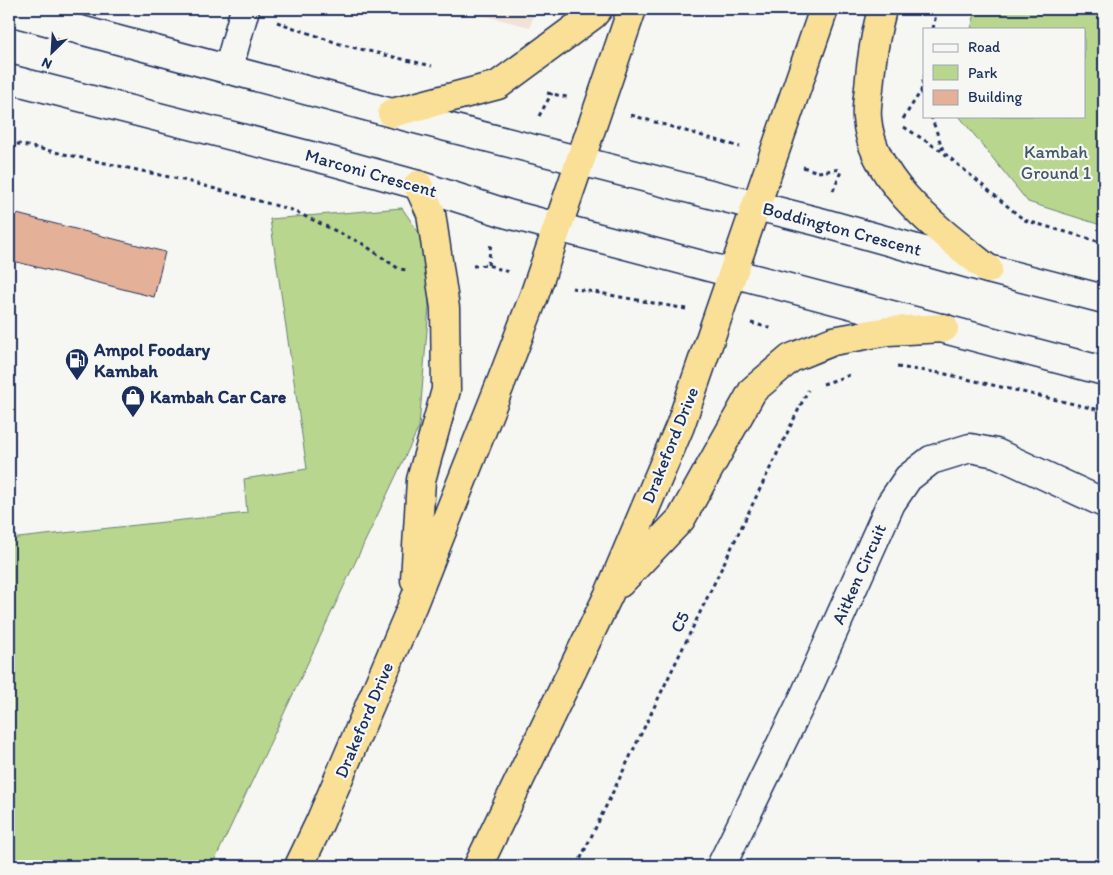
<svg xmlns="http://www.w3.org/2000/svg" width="1113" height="875" viewBox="0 0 1113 875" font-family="Itim,sans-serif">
	<rect width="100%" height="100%" fill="#f6f6f2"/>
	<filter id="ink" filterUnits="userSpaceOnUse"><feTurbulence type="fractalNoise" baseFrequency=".02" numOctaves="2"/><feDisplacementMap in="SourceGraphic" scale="10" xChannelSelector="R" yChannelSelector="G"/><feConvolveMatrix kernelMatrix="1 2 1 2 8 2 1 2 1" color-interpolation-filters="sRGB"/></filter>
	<g filter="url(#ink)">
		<!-- built -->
		<path fill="#f1e1d7" d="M457 9H535L530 27Z"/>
		<!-- green -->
		<path fill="#b8d68e" stroke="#6a8276" d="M976 9H1104V226L1028 202 959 116H1084V29H971Z
			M402 208 423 239 429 306 419 427 212 866H9V539L247 513 244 479 307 469 270 219Z"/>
		<!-- building -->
		<path fill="#e4b097" stroke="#1b2f5e" d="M9 212 165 252 154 297 9 260Z"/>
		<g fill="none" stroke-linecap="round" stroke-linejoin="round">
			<!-- minor casing -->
			<g stroke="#1b2f5e" stroke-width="31">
				<path id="minor" d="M9 11 392 113 820 222 988 269 1104 299
					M228 70 245 9
					M9 79 331 161 418 185 508 214 1104 371
					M721 866 804 697 891 503 908 478 931 460 970 448 996 453 1104 503"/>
			</g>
			<!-- highway casing -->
			<g stroke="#1b2f5e" stroke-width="31">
				<path id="highway" d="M882 9C875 36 871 60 869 88 868 98 866 108 867 118 872 183 942 232 988 269
					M392 113 498 85 593 15 598 9
					M415 580 421 480 446 390 445 308 431 213 418 185
					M620 583 681 519 753 390 791 358 833 341 888 331 944 328
					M299 866 320 822 413 604 500 385 534 296 632 9
					M478 866 609 594 680 426 824 9"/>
			</g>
			<!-- path -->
			<path stroke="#1b2f5e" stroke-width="3" stroke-dasharray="4 4" stroke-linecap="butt" d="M277 22 343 45 432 66
				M933 29 937 9
				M921 91 924 99
				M547 93 567 97
				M631 115 740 147
				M539 116 552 93
				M931 116 944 153 1024 220 1104 243
				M903 119 921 91 924 76
				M904 127 943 152
				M9 142 183 180 292 210 363 244 399 269 407 270
				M803 167 818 172 842 169
				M833 191 842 169
				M488 265 491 243
				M473 266 488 265 508 272
				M572 288 686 309
				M751 323 774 329
				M897 367 941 373 1104 411
				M823 384 850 375
				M577 866 808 390"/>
			<!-- minor -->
			<use href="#minor" stroke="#f6f6f2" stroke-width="28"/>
			<!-- highway -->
			<use href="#highway" stroke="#fadf96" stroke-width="28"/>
		</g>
	</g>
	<!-- icons -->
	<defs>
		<g id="fuel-pin" transform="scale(1.25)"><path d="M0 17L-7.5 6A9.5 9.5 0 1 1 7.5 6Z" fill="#1b2f5e" stroke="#f6f6f2"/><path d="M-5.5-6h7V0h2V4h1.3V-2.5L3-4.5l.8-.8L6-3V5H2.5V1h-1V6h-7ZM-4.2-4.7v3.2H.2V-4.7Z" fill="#fff"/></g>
		<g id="shop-pin" transform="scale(1.25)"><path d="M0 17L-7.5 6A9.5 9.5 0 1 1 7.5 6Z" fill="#1b2f5e" stroke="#f6f6f2"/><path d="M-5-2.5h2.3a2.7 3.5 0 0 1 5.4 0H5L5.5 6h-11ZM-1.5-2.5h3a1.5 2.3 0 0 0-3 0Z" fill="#fff"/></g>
	</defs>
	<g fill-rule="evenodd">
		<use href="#fuel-pin" x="77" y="360"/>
		<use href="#shop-pin" x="133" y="397"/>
	</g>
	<g text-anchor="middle" stroke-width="4.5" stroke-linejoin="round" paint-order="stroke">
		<!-- park labels -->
		<g font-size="18" fill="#42596a" stroke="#f6f6f2">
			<text x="1056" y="158">Kambah<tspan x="1056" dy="21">Ground 1</tspan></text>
		</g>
		<!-- street labels -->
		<g font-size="18" fill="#1b2f5e" stroke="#f6f6f2">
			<text transform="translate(371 173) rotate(16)" y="6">Marconi Crescent</text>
			<text transform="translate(842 229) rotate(15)" y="6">Boddington Crescent</text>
			<text transform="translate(670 445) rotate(-68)" y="6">Drakeford Drive</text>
			<text transform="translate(859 574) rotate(-66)" y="6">Aitken Circuit</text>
			<text transform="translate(680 622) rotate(-64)" y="6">C5</text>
			<text transform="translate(364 720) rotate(-67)" y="6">Drakeford Drive</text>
		</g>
		<!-- poi labels -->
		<g font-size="18" font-weight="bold" fill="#1b2f5e" stroke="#f6f6f2" text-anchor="start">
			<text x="94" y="356">Ampol Foodary<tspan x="94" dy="21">Kambah</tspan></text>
			<text x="150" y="403">Kambah Car Care</text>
		</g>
	</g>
	<!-- margin -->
	<rect width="1113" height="875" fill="none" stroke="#f6f6f2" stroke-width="30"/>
	<rect x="15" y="15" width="1083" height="845" fill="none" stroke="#1b2f5e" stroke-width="2" filter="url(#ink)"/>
	<!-- legend -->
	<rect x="923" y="28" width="162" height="90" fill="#f6f6f2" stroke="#9ea6b7"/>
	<rect x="933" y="44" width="25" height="8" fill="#f6f6f2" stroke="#9ea6b7"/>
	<text x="968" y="52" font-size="15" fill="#1b2f5e">Road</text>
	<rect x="933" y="65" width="25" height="15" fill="#b8d68e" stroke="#9ea6b7"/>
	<text x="968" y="78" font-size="15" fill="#1b2f5e">Park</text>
	<rect x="933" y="90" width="25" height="15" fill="#e4b097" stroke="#9ea6b7"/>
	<text x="968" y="102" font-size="15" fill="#1b2f5e">Building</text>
	<!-- north arrow -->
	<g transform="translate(52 52) rotate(205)" stroke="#f6f6f2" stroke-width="4" paint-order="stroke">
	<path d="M0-4L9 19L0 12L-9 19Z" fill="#1b2f5e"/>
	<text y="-8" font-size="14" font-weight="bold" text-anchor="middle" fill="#1b2f5e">N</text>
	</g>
</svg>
